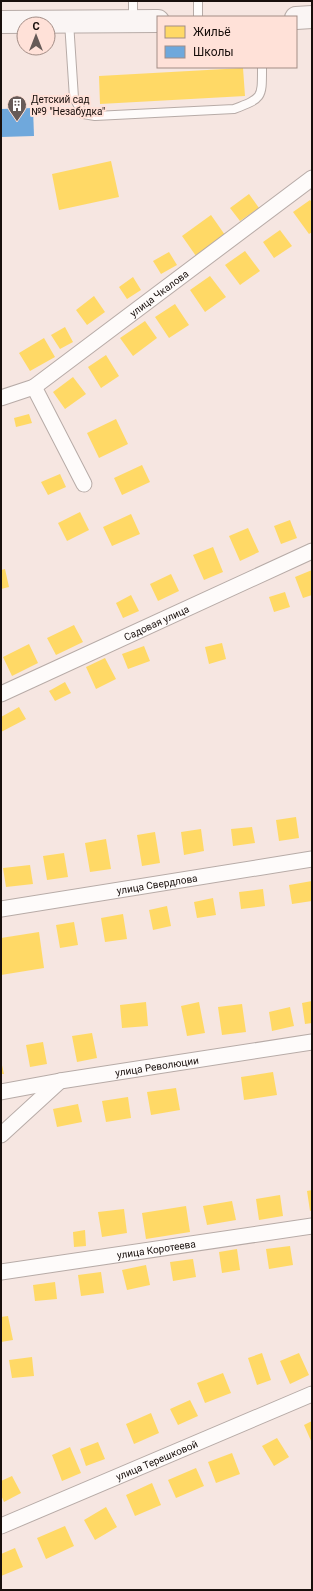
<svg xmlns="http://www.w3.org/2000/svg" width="313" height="1591" viewBox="0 0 313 1591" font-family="Roboto,sans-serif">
	<rect width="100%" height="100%" fill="#f6e6e1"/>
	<!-- homes -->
	<path fill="#ffd966" d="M243 68 245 96 100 104 99 76Z
		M111 161 119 197 59 210 52 174Z
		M249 194 259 208 240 221 230 208Z
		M310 200 312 202V232L309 234 293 212Z
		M211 215 225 235 196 256 182 236Z
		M280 230 292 246 274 258 263 242Z
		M245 251 260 271 240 285 225 265Z
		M169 252 177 265 161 274 153 261Z
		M210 276 226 297 205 312 190 290Z
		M133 277 141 290 127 299 119 287Z
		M94 296 105 312 87 325 76 310Z
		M175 304 189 325 169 338 155 317Z
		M145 321 157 338 133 356 120 338Z
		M65 327 73 342 60 349 51 335Z
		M44 338 55 357 30 371 19 353Z
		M106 355 119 376 101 388 88 367Z
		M73 377 86 394 65 409 53 392Z
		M29 414 32 423 16 427 14 418Z
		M116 419 128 444 99 458 87 433Z
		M142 465 150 482 122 495 114 478Z
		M60 474 66 487 48 495 41 482Z
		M80 512 89 530 67 541 58 523Z
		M131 514 140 534 112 546 103 527Z
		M290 520 297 538 281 544 274 526Z
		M248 528 259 552 240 561 229 536Z
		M213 547 223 572 204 580 193 555Z
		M5 569 9 587 1 589V570Z
		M312 570V595L303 598 295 577Z
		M171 574 179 591 158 601 150 584Z
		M285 592 290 607 274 612 269 597Z
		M131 595 139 611 123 618 116 603Z
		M74 625 83 642 56 655 47 638Z
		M222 643 226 659 209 664 205 647Z
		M29 644 38 663 12 676 3 657Z
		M144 646 150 661 128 669 122 654Z
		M105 658 116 679 96 689 86 667Z
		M65 682 71 693 55 701 49 691Z
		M19 707 26 719 1 732V717Z
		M296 817 299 838 279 841 276 820Z
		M252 827 255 843 233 846 231 829Z
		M201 829 204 851 184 855 181 832Z
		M155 832 160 863 142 866 137 835Z
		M106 839 111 869 90 872 85 843Z
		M64 853 68 877 47 880 43 856Z
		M30 865 33 884 6 887 3 868Z
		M312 881V901L292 904 289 885Z
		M263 889 265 906 241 909 239 892Z
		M213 898 216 915 197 918 194 902Z
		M167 906 171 926 153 930 149 910Z
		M123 914 127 939 105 942 101 918Z
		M74 922 78 945 60 948 56 925Z
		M39 932 44 968 1 975V938Z
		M312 1001V1023L305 1024 302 1003Z
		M146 1002 148 1026 122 1028 120 1005Z
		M199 1002 205 1033 187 1036 181 1006Z
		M242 1004 246 1032 222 1035 218 1007Z
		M290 1007 294 1026 272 1031 269 1012Z
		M92 1033 97 1058 77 1062 72 1036Z
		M43 1042 47 1064 30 1067 26 1045Z
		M1 1061 4 1074H1Z
		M273 1072 277 1095 244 1100 241 1077Z
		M176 1088 180 1110 151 1115 147 1092Z
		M128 1097 131 1118 106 1122 102 1101Z
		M78 1104 82 1122 57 1127 53 1109Z
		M312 1190V1210L310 1211 307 1191Z
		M280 1195 283 1216 259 1220 256 1199Z
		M232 1201 236 1220 207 1225 203 1206Z
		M186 1206 190 1232 146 1239 142 1213Z
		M124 1209 127 1233 102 1237 98 1212Z
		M85 1230 86 1246 74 1247 73 1232Z
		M290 1246 293 1265 269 1269 266 1249Z
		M237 1249 240 1270 222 1273 219 1252Z
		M193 1259 196 1277 173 1281 170 1262Z
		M146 1265 150 1285 127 1290 122 1270Z
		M101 1272 104 1293 81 1296 78 1275Z
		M55 1282 57 1299 35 1301 33 1285Z
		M8 1316 13 1340 1 1342V1317Z
		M262 1353 271 1380 257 1385 248 1358Z
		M299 1353 309 1375 290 1384 280 1361Z
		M32 1357 34 1376 12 1378 9 1360Z
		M223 1373 231 1393 205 1403 197 1383Z
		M190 1400 198 1416 178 1425 170 1409Z
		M151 1413 159 1433 134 1444 126 1424Z
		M312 1421V1443L304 1425Z
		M277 1438 289 1457 274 1466 262 1446Z
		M98 1442 105 1459 86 1466 80 1449Z
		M70 1447 81 1473 62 1481 52 1455Z
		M232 1453 240 1474 216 1483 208 1462Z
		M196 1468 204 1486 176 1498 168 1480Z
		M12 1476 21 1493 4 1502 1 1495V1481Z
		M152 1483 161 1505 135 1516 126 1495Z
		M106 1507 117 1527 95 1540 84 1520Z
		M65 1526 74 1546 46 1559 37 1538Z
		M15 1548 23 1567 1 1576V1554Z"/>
	<!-- schools -->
	<path fill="#6fa8dc" d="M33 108 34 136 1 137V109Z"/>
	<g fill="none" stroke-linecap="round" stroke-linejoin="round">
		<!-- service casing -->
		<g stroke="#b7aba7" stroke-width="10">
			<path id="service" d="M133 1V21
				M198 1V17
				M69 22 74 98 83 114 95 116 234 109C263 98 262 98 262 67"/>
		</g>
		<!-- minor casing -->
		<g stroke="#b7aba7" stroke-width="17">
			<g id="minor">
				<path d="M34 387 84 484"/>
				<path id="s1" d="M1 398 34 387 312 178"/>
				<path id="s2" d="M1 694 312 551"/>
				<path id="s3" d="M1 909 312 859"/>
				<path id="s4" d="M1 1092 60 1081 312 1042"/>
				<path d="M1 1135 60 1081"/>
				<path id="s5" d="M1 1272 312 1226"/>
				<path id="s6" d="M1 1526 312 1394"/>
			</g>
		</g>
		<!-- secondary casing -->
		<g stroke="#b7aba7" stroke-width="24">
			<path id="secondary" d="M296 18 312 17
				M1 22 158 21"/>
		</g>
		<!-- service -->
		<use href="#service" stroke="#fefbfa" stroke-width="8"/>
		<!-- minor -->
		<use href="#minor" stroke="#fefbfa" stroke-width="15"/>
		<!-- secondary -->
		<use href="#secondary" stroke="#faf5f4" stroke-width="22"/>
	</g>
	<!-- icons -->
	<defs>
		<g id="building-pin" transform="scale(1)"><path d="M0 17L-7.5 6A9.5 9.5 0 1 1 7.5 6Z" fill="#665a57" stroke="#ffe1d8"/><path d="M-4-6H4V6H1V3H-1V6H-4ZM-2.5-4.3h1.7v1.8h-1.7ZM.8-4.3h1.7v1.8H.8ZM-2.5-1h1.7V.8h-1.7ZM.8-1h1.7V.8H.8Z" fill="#fff"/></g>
	</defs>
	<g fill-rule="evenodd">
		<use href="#building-pin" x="17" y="105"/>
	</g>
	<g text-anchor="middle" stroke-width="4" stroke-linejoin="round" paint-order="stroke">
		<!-- poi labels -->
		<g font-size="10" fill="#180f0c" stroke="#ffe1d8" text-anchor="start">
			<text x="31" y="103">Детский сад<tspan x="31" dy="12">№9 "Незабудка"</tspan></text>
		</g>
		<!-- street labels -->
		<g font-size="10" fill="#180f0c" stroke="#ffe1d8">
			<text dy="4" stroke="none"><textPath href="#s1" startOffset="191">улица Чкалова</textPath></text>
			<text dy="4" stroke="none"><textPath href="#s2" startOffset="171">Садовая улица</textPath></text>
			<text dy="4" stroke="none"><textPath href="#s3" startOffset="158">улица Свердлова</textPath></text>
			<text dy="4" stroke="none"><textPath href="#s4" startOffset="158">улица Революции</textPath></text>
			<text dy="4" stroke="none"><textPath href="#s5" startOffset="157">улица Коротеева</textPath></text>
			<text dy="4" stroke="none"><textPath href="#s6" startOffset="169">улица Терешковой</textPath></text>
		</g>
	</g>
	<!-- border -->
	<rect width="313" height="1591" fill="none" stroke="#180f0c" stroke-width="4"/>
	<!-- legend -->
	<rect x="157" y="16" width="140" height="52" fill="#ffe1d8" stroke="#a38d86"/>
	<rect x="165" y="26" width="20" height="12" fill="#ffd966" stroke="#a38d86"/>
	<text x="193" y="36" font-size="12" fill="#180f0c">Жильё</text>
	<rect x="165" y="46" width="20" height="12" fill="#6fa8dc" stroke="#a38d86"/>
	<text x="193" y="56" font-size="12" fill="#180f0c">Школы</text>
	<!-- north arrow -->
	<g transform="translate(36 36)"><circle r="19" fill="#ffe1d8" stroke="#a38d86"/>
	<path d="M0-3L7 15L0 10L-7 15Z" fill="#665a57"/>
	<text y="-6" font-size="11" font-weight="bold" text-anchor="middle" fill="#180f0c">С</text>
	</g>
</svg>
